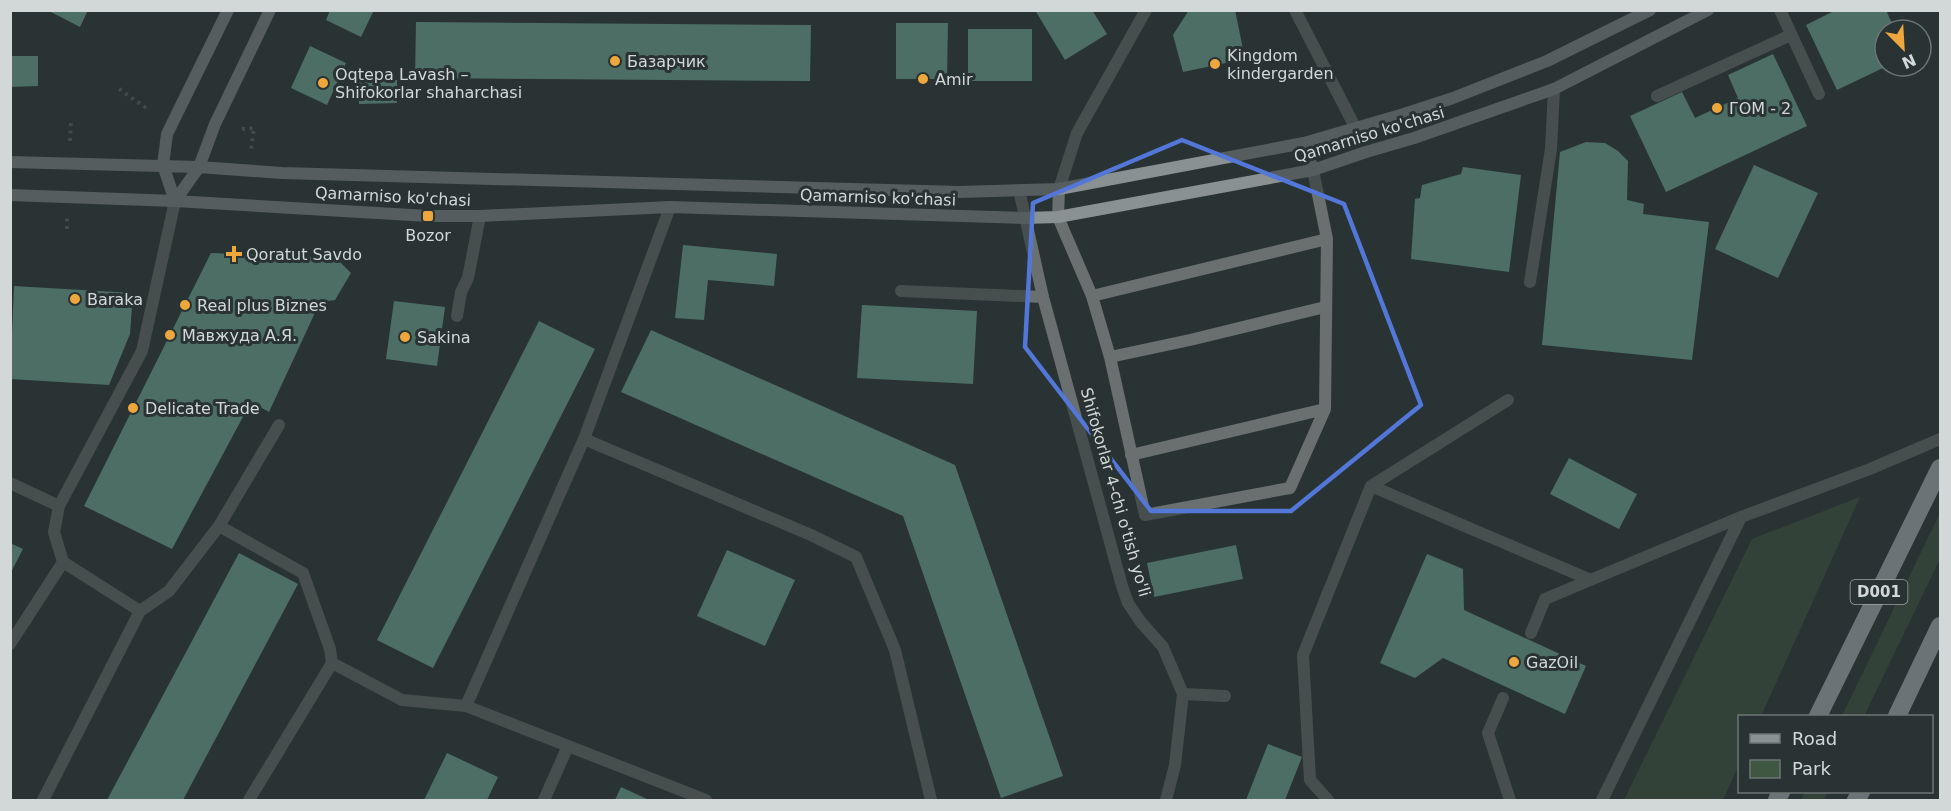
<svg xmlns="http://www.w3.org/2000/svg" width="1951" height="811" viewBox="0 0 1951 811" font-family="'DejaVu Sans',sans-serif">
	<rect width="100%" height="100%" fill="#2a3333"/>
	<!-- green -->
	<path fill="#3f5640" d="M1860 497 1761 716H1740L1739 764 1723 800H1624L1752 539Z
		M1940 513V559L1864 716H1842Z
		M1805 792H1828L1824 800H1801Z"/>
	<!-- building -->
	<path fill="#76b69f" d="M47 10H88L80 27Z
		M330 10H374L361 37 326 20Z
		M1035 10H1092L1107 34 1065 60Z
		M1189 10H1235L1245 59 1183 72 1173 35Z
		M1836 10H1886L1895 30H1885V67L1837 90 1806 25Z
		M416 22 811 25 810 81 415 78Z
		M896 23H948L947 79H896Z
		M968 29H1032V81H968Z
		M310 46 346 63 327 105 291 88Z
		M1773 54 1807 126 1666 192 1630 116 1682 92 1695 118 1738 98 1728 75Z
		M10 56H38V86L10 87Z
		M359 80H397V103L359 104Z
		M1586 142 1605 143 1618 151 1628 161 1627 200 1644 204 1643 214 1709 222 1692 360 1542 345 1560 152Z
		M1754 165 1818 193 1778 278 1715 249Z
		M1463 167 1521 175 1509 272 1411 259 1415 199 1420 198 1422 185 1461 174Z
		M683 245 777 254 774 286 708 280 704 320 675 318Z
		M211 253 336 258 351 273 335 300 320 302 269 412 251 402 172 549 84 506Z
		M14 286 133 293 130 334 109 385 10 379Z
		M394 301 445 307 437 366 386 359Z
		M862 305 977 311 973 384 857 378Z
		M539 321 595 349 433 668 377 640Z
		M651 330 955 465 1063 776 1001 798 903 516 621 392Z
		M1569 458 1637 494 1619 529 1550 494Z
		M10 543 23 549 10 574Z
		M1236 545 1243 579 1154 597 1147 563Z
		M727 550 795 580 765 646 697 616Z
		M239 553 298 584 183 800H107Z
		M1427 554 1463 569 1464 610 1586 666 1565 714 1443 658 1415 678 1380 663Z
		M1268 744 1302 757 1285 800H1246Z
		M447 753 498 777 487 800H424Z
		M621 787 649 800H615Z"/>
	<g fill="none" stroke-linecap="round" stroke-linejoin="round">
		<!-- path -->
		<path stroke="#5f6767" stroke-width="4" stroke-dasharray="3 4.5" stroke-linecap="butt" d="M119 89 149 110
			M242 129 254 128 251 149
			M70 141 71 121
			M67 229V217"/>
		<!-- lane -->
		<path stroke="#6a6f70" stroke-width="12" d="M1295 10 1355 127
			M1780 10 1819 94
			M1657 96 1791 35
			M175 201 142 351 59 506 54 532 63 562 140 611 169 591 219 526 279 425
			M1058 217 1092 296 1110 357 1145 515 1290 488 1325 409 1327 239 1313 170
			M1530 282 1551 149 1554 89
			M901 291 1043 297
			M1092 296 1327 239
			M457 316 461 292 468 278 480 216
			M1110 357 1190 340 1325 307
			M584 439 811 535 856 557 895 650 931 800
			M1131 455 1325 409
			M10 483 59 506
			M1371 486 1508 400
			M219 526 303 573 330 649 332 663 402 700 466 706 706 800
			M1531 633 1545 599 1741 517
			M10 644 63 562
			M1183 694 1225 696
			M1503 698 1488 733 1510 800
			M466 706 584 439 670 207
			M43 800 140 611
			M249 800 332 663
			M544 800 568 746
			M1328 800 1310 780 1303 655 1371 486 1591 580
			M1602 800 1741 517 1870 469 1940 439"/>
		<!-- street -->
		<path stroke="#6a6f70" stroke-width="12" d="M1019 190 1043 297 1122 586 1128 603 1140 621 1163 647 1183 694 1175 765 1166 800
			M1058 217 1059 189 1077 133 1146 10"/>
		<!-- secondary -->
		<path stroke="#8a9193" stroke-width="12" d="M1304 143 1313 170
			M10 162 199 167 282 173 959 192 1059 189 1304 143 1404 114 1453 98 1547 61 1650 10
			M10 195 175 201 428 216H480L670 207 1024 218 1058 217 1313 170 1366 152 1414 138 1554 89 1708 10
			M175 201 199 167 215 124 270 10
			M175 201 163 165 167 134 228 10"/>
		<!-- highway -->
		<path stroke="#b9c4c7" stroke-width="18" d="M1818 716 1940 468
			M1897 716 1940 626
			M1777 800 1781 792
			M1856 800 1861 792"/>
	</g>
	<!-- marked area -->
	<path d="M0 0H1951V811H0ZM1182 140 1344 204 1421 405 1291 511H1151L1025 347 1033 203Z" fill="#2a3333" fill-opacity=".55" fill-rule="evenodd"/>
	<path fill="none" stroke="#5377d8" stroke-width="4.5" stroke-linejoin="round" d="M1182 140 1344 204 1421 405 1291 511H1151L1025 347 1033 203Z"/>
	<!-- markers -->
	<g fill="#eea73d" stroke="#2a3333" stroke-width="2">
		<circle cx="615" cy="61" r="6"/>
		<circle cx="1215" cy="64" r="6"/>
		<circle cx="923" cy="79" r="6"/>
		<circle cx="323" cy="83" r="6"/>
		<circle cx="1717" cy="108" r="6"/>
		<rect x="422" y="210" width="12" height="12" rx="3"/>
		<path d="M231 245h6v6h6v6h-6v6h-6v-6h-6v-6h6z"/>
		<circle cx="75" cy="299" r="6"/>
		<circle cx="185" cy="305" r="6"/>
		<circle cx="170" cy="335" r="6"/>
		<circle cx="405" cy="337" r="6"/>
		<circle cx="133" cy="408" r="6"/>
		<circle cx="1514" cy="662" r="6"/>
	</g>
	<g text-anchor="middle" stroke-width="6" stroke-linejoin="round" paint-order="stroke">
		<!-- shield labels -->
		<rect fill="#2a3333" stroke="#a0a6a6" stroke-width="1.5" x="1850.5" y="580" width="57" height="24" rx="4.5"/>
		<g font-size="15" font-weight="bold" fill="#d2d8d7">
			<text x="1879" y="597">D001</text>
		</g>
		<!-- poi labels -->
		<g font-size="16" fill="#d2d8d7" stroke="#2a3333" text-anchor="start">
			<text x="1227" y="61">Kingdom<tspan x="1227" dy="18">kindergarden</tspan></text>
			<text x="627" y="67">Базарчик</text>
			<text x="335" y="80">Oqtepa Lavash –<tspan x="335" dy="18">Shifokorlar shaharchasi</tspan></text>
			<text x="935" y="85">Amir</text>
			<text x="1729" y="114">ГОМ - 2</text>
			<text x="428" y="241" text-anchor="middle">Bozor</text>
			<text x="246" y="260">Qoratut Savdo</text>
			<text x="87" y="305">Baraka</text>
			<text x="197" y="311">Real plus Biznes</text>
			<text x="182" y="341">Мавжуда А.Я.</text>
			<text x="417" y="343">Sakina</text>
			<text x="145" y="414">Delicate Trade</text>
			<text x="1526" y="668">GazOil</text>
		</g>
		<!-- street labels -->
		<g font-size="16" fill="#d2d8d7" stroke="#2a3333">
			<text transform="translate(1369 134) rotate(-17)" y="6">Qamarniso ko'chasi</text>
			<text transform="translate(393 196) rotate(3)" y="6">Qamarniso ko'chasi</text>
			<text transform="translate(878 197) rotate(2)" y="6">Qamarniso ko'chasi</text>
			<text transform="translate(1116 492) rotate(74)" y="6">Shifokorlar 4-chi o'tish yo'li</text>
		</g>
	</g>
	<!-- border -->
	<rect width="1951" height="811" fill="none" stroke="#d2d8d7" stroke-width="24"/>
	<!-- legend -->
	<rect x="1738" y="715" width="195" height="78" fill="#2a3333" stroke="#6d7575" stroke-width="1.5"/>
	<rect x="1750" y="734" width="30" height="9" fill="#8a9193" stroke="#6d7575" stroke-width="1.5"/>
	<text x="1792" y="745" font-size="18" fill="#d2d8d7">Road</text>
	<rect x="1750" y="760" width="30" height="18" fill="#3f5640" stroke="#6d7575" stroke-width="1.5"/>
	<text x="1792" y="775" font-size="18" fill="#d2d8d7">Park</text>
	<!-- north arrow -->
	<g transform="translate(1903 48) rotate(156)"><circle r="28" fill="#2a3333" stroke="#6d7575" stroke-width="1.5"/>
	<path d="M0-4.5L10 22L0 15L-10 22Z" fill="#eea73d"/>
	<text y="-9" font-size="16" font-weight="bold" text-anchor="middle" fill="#d2d8d7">N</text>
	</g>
</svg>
